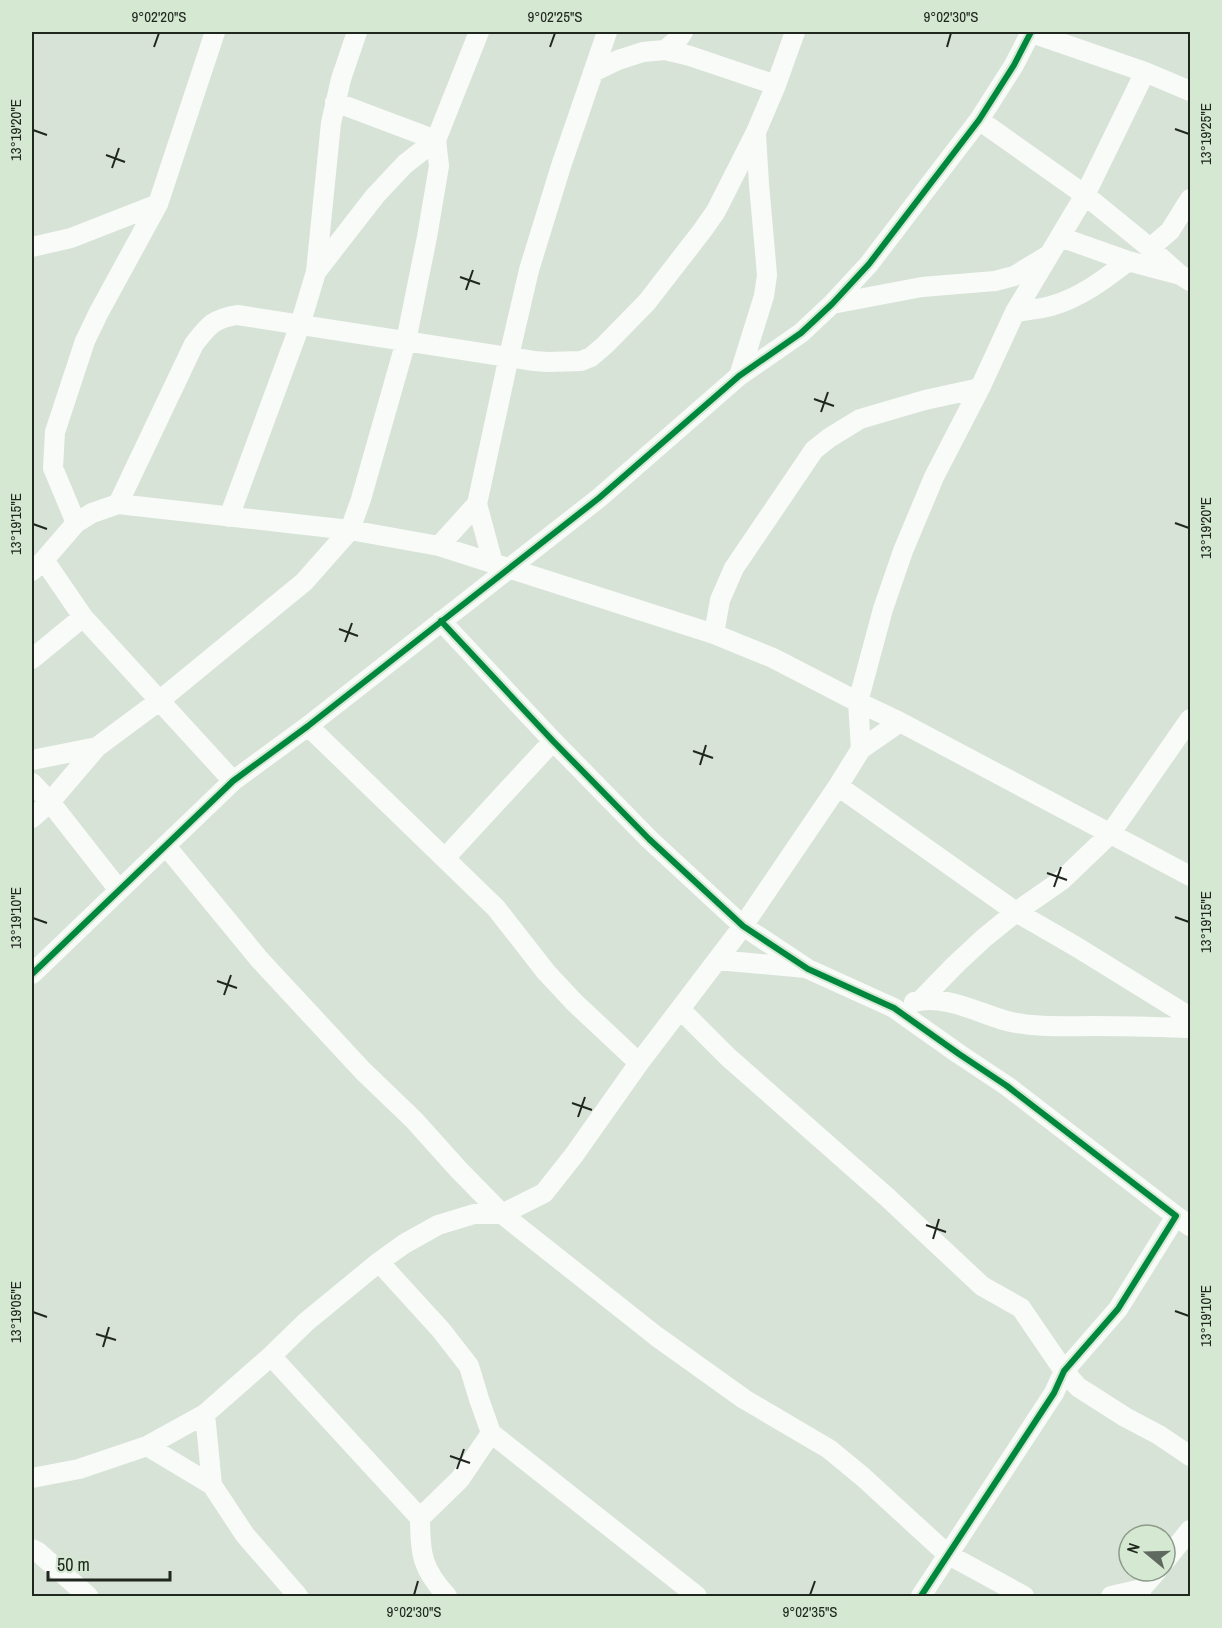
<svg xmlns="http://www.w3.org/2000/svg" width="1222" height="1628" viewBox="0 0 1222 1628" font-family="'Archivo Narrow',sans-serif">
	<rect width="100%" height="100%" fill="#d8e3d7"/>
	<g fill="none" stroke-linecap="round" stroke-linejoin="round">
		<!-- minor -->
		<path stroke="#f9fbf9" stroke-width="20" d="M1029 32 1145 72 1190 91
			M665 50 679 38 683 32
			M593 72 618 60 643 52 665 50 690 56 776 85
			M335 102 436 140
			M979 120 1085 195 1150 248 1179 274 1190 281
			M1060 237 1128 261 1177 274
			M32 247 71 238 158 204
			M1150 248 1170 231 1190 199
			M316 272 375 196 405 164 436 140
			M832 304 922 287 995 281 1014 276 1047 256
			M1015 312C1027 310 1040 309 1051 306 1080 298 1105 279 1128 261
			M739 376 764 296 767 275 759 184 756 135
			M118 504 194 344C209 325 213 319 237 315L534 361 548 362 581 361 591 357 605 345 647 302 702 231 716 211 756 132 776 85 795 32
			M229 517 300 325 316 272 331 123 341 79 357 32
			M76 523 53 468 55 432 85 341 99 312 158 204 215 32
			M439 546 477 504
			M44 560 83 617 233 781
			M493 563 477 504 509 356 529 270 561 166 607 32
			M32 571 44 560 76 523 92 513 118 504 350 530 439 546 714 634 773 658 858 702 900 722 1190 876
			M441 621 553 741 649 839 743 926 808 969 894 1008 959 1054 1007 1086 1176 1216 1118 1309 1064 1371 1054 1393 921 1596
			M714 634 720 600 734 568 814 450 829 438 860 419 925 400 980 388
			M32 659 83 617
			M308 726 496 908 546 972 574 1002 639 1063
			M861 749 858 702 883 609 903 551 934 477 980 388 1015 312 1085 195 1145 72
			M32 760 97 747
			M32 783 50 802 119 890
			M838 786 1016 912 1075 946 1190 1017
			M32 818 50 802 97 747 159 701 304 582 350 530 361 499 406 341 427 237 439 166 436 140 479 32
			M166 846 259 959 363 1071 414 1120 458 1169 502 1214 656 1336 744 1399 829 1449 863 1477 947 1554 1024 1596
			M445 858 553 741
			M717 960 806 968
			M32 974 233 781 308 726 599 498 739 376 801 333 832 304 869 264 979 120 1014 65 1031 32
			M920 1001 956 964 984 938 1016 912 1062 880 1110 834 1190 719
			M914 1002C945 994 978 1013 1007 1021 1035 1028 1066 1026 1094 1026 1126 1026 1158 1027 1190 1028
			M680 1009 728 1057 888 1198 982 1286 1021 1308 1064 1371 1078 1387 1125 1417 1159 1435 1190 1456
			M1176 1216 1190 1226
			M379 1262 441 1330 469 1366 479 1399 491 1433 460 1479 420 1518
			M271 1356 420 1518C420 1554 422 1569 447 1596
			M205 1414 212 1485
			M491 1433 697 1596
			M147 1446 212 1485 245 1535 298 1596
			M32 1478 79 1469 147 1446 205 1414 271 1356 306 1322 379 1262 404 1244 438 1225 474 1214H502L544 1193 574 1155 639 1063 743 926 838 786 861 749 900 722
			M32 1549 38 1552 88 1596
			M1165 1561 1190 1530
			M1111 1596 1142 1589
			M1135 1596 1157 1571"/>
		<!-- cycleway casing -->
		<g stroke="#d4e8d2" stroke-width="10">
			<path id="cycleway" d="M441 621 553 741 649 839 743 926 808 969 894 1008 959 1054 1007 1086 1176 1216 1118 1309 1064 1371 1054 1393 921 1596
				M32 974 233 781 308 726 599 498 739 376 801 333 832 304 869 264 979 120 1014 65 1031 32"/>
		</g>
		<!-- cycleway -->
		<use href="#cycleway" stroke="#00873e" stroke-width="6"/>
	</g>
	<!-- ticks -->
	<path fill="none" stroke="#20271f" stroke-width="2" d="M154 47 159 33M550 47 555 33M947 47 951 33M1175 129 1189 134M33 130 47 135M106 155 125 162M112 168 119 148M460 277 480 284M466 290 473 270M814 399 834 406M821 412 828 392M1175 523 1189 528M33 524 47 529M339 629 358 636M345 642 352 623M693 751 713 758M700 765 706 745M1047 873 1067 880M1054 887 1061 867M1175 917 1189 922M33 918 47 923M217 981 237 988M224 995 231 975M572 1103 592 1110M578 1117 585 1097M926 1225 946 1232M933 1239 939 1219M1175 1311 1189 1316M33 1312 47 1317M96 1334 116 1340M103 1347 109 1327M450 1456 470 1463M457 1469 464 1449M414 1595 418 1581M810 1595 815 1581"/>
	<!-- border -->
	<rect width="1222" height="1628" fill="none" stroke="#d4e8d2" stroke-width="66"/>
	<!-- north arrow -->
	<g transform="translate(1147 1553) rotate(289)"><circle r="28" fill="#d4e8d2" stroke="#8c9b8a" stroke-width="1.5"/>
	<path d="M0-4.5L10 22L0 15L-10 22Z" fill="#60695f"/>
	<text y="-9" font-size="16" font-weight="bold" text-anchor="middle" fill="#20271f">N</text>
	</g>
	<!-- scale -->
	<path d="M48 1571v9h122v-9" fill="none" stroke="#20271f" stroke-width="3"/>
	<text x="57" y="1571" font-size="18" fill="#20271f" stroke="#d4e8d2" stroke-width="4.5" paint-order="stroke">50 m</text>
	<rect x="33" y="33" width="1156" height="1562" fill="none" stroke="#20271f" stroke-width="2"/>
	<g font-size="15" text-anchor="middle" fill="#20271f">
		<text x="159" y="22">9°02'20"S</text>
		<text x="555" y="22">9°02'25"S</text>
		<text x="951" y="22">9°02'30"S</text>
		<text transform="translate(16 130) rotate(-90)" y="5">13°19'20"E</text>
		<text transform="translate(1206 134) rotate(-90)" y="5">13°19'25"E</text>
		<text transform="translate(16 524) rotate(-90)" y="5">13°19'15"E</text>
		<text transform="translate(1206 528) rotate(-90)" y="5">13°19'20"E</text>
		<text transform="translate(16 918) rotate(-90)" y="5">13°19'10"E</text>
		<text transform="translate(1206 922) rotate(-90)" y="5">13°19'15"E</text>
		<text transform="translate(16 1312) rotate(-90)" y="5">13°19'05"E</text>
		<text transform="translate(1206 1316) rotate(-90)" y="5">13°19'10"E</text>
		<text x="414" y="1617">9°02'30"S</text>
		<text x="810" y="1617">9°02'35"S</text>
	</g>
</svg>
